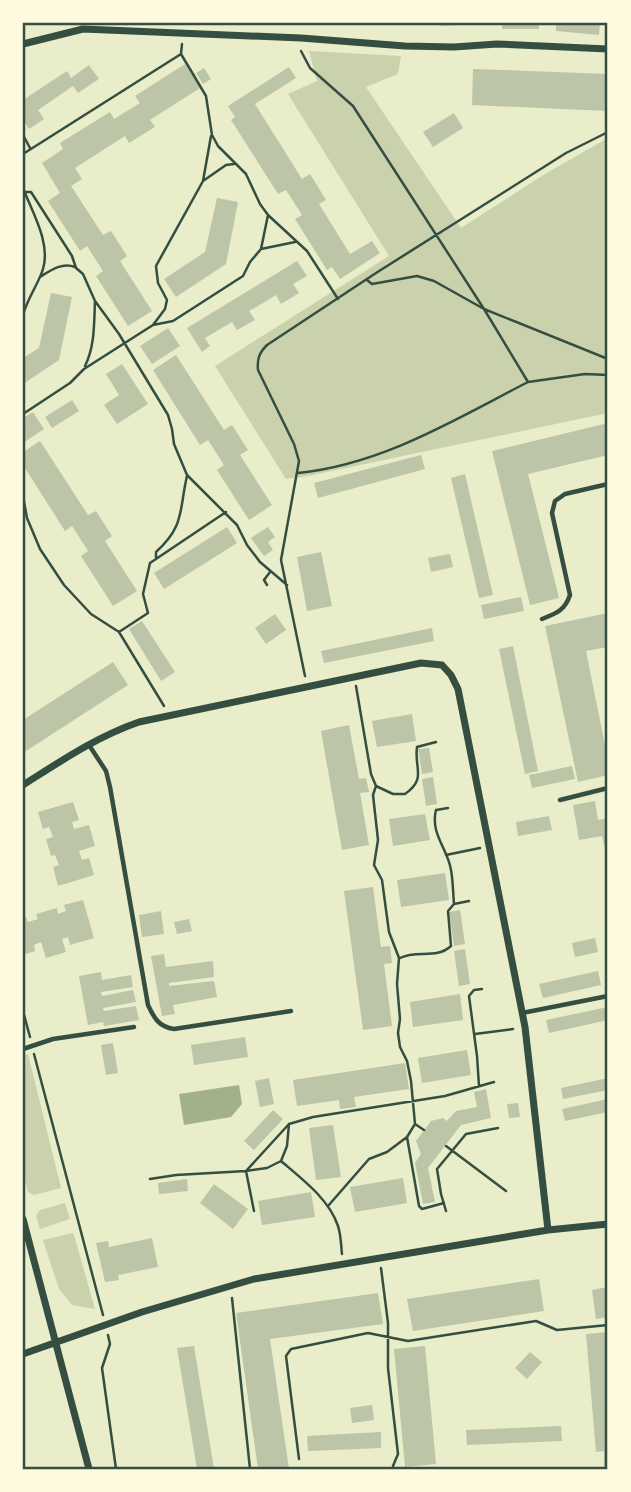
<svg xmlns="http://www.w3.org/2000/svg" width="631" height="1492" viewBox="0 0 631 1492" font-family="Bitter,serif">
	<rect width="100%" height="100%" fill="#e9edc9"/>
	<!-- green -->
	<path fill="#cad2ad" d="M309 51 401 56 398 74 366 87 461 228 545 174 608 138V413L308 476 286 479 215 366 389 256 288 94 317 81Z
		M28 1054 61 1188 34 1195 28 1192 23 1173V1056Z
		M65 1203 70 1219 40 1229 36 1216 40 1210Z
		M73 1233 74 1235 95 1309 72 1305 59 1289 43 1240Z"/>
	<!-- water -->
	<path fill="#a3b18a" d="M239 1085 242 1104 231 1117 184 1125 179 1094Z"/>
	<!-- building -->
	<path fill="#bcc5a7" d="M440 23H459V25L441 26Z
		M502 23H539V29H502Z
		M556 23H600L599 35 556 31Z
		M185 64 200 88 150 120 155 127 129 143 125 136 75 168 82 179 71 186 103 235 111 231 127 256 120 261 152 311 128 326 96 276 103 271 87 246 80 251 48 201 60 193 42 163 63 149 60 143 110 112 114 119 140 103 135 96Z
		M89 65 99 79 78 93 73 86 38 110 44 119 29 129 23 120V100L67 71 71 78Z
		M289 67 296 78 255 104 302 179 310 174 326 200 319 204 350 254 372 241 380 253 340 279 332 267 327 270 295 219 302 215 286 190 278 194 231 120 235 117 228 106Z
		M204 68 211 79 203 84 196 73Z
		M473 69 608 74V111L472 105Z
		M454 113 463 128 433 147 423 132Z
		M217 198 238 202 226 264 176 297 164 279 205 252Z
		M297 261 307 276 293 284 299 293 281 304 276 295 263 303 249 311 255 320 237 330 232 322 205 338 210 346 202 352 187 328Z
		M51 293 72 297 59 360 23 384V358L39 348Z
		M168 328 180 346 152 364 140 346Z
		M176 355 224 430 232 425 248 450 240 455 272 505 249 520 217 470 224 465 208 440 200 445 153 370Z
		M122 364 148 404 117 424 104 405 119 395 106 374Z
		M72 400 79 411 52 428 45 417Z
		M33 412 44 429 23 443V418Z
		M608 423V455L528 474 559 598 530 605 492 451Z
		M40 441 88 515 96 511 112 536 105 541 137 591 113 606 81 556 88 551 72 526 65 531 23 465V452Z
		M421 455 425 469 318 498 314 483Z
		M465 474 493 595 479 598 451 478Z
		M227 527 237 543 164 589 154 573Z
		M268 527 275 537 268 542 273 550 264 556 251 538Z
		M321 552 332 606 307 611 297 557Z
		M450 554 453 567 431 572 428 558Z
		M521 597 524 611 484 619 481 605Z
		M608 613V647L586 651 608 760V775L578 782 545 626Z
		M275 614 286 630 266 644 255 628Z
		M142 621 175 672 161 681 129 629Z
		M432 628 434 641 324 663 321 651Z
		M513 646 538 771 525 774 499 649Z
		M113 662 128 685 23 753V720Z
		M412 714 416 741 377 747 372 721Z
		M349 725 359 779 366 778 369 792 360 793 369 845 342 850 321 731Z
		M429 748 433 772 422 774 418 749Z
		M572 766 575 779 532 788 529 775Z
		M433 777 437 804 426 806 422 779Z
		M595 801 598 820 608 818V863L602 836 579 840 573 805Z
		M73 802 79 820 72 822 74 829 89 825 95 846 79 851 82 860 89 858 94 875 58 886 53 867 59 865 55 855 51 856 46 839 53 837 49 827 43 829 38 812Z
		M425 814 430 840 393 846 389 819Z
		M549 816 552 830 518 836 516 822Z
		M445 873 449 900 401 907 397 880Z
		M373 887 381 947 390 946 392 963 384 964 392 1026 363 1030 344 891Z
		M83 900 94 938 70 945 68 937 62 939 66 952 46 958 41 942 34 945 35 951 23 955V918L26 917 28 922 38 919 36 914 57 908 58 914 66 911 64 905Z
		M460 910 465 944 454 946 449 912Z
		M161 911 164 934 142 937 139 915Z
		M189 919 192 931 177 934 174 922Z
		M595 938 598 952 575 957 572 943Z
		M465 949 470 984 459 986 454 951Z
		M164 954 166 967 213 961 214 977 169 983V986L214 981 217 997 173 1005 175 1014 162 1016 151 956Z
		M598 971 601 985 543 998 539 984Z
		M101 972 102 980 131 975 133 987 101 992 102 996 133 990 136 1002 103 1008 104 1011 136 1006 139 1020 104 1026 103 1022 88 1025 79 976Z
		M460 994 463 1020 413 1027 410 1002Z
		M608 1007V1020L549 1033 546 1020Z
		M245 1037 248 1057 194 1065 191 1045Z
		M113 1043 118 1073 106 1075 101 1045Z
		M467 1050 471 1075 422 1083 418 1058Z
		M405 1063 409 1089 354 1097 356 1107 340 1109 339 1100 297 1106 293 1080Z
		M269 1078 274 1104 260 1107 255 1081Z
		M608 1078V1090L563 1099 561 1088Z
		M486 1089 491 1118 461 1125 428 1168 435 1202 423 1204 415 1163 421 1154 416 1141 431 1121 443 1118 447 1121 456 1111 477 1107 474 1092Z
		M608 1099V1112L565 1121 562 1109Z
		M518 1103 520 1117 509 1118 507 1104Z
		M273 1110 283 1119 254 1150 244 1141Z
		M333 1125 341 1177 316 1180 309 1128Z
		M403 1178 407 1203 355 1212 350 1187Z
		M187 1179 188 1191 159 1194 158 1183Z
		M214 1184 248 1209 233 1229 200 1203Z
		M311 1192 315 1217 262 1225 258 1201Z
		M152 1238 158 1267 118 1275 119 1280 105 1282 96 1243 108 1241 109 1247Z
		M539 1279 544 1311 413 1331 407 1299Z
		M608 1287V1317L596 1319 592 1290Z
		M378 1293 383 1324 270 1339 289 1469H258L236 1313Z
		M608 1332V1469H604V1451L596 1452 586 1334Z
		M194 1346 214 1469H197L177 1348Z
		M425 1346 436 1464 405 1467 394 1349Z
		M530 1352 542 1362 527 1379 515 1368Z
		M372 1405 374 1420 352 1423 350 1408Z
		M561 1426 562 1441 467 1445 466 1430Z
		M381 1432V1448L308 1451 307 1436Z"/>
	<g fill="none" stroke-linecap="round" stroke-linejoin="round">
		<!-- path -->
		<path stroke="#344e41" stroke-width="2.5" d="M182 44 181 54 206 96 212 135 218 146 246 174 260 204 268 215 307 251 338 299
			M301 51 310 68 353 106 484 309 528 382 585 374 608 375
			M23 135 30 148
			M23 154 181 54
			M203 181 211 136
			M23 188C32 212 51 243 43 269 38 285 28 297 23 315
			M24 192H31L72 256 76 268 83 274 95 301 119 334 168 415 172 429 174 444 187 475 237 525 247 545 260 562 287 585
			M261 249 268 215
			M40 277C51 270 62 262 75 267
			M367 280 372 284 417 276 434 281 484 309 608 359
			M153 325 165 309 167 300 158 283 156 266 203 181 226 165 234 164
			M85 366C95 346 94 323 95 301
			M23 414 70 383 84 369 153 325 173 321 243 276 250 262 261 249 295 242
			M298 473C383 464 454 420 528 382
			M23 496 27 518 40 549 64 585 91 614 119 632 164 706
			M156 558V552C185 526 179 510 187 476
			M267 585 264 580 270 572
			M119 632 148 613 143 594 150 563 226 512
			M305 676 281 560 299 461 294 444 258 370C257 359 259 353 267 345L376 273 566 153 608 132
			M376 786 393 794H405C427 778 414 769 417 747L436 742
			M448 808 436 810C430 834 448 849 451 870 453 881 453 892 454 904
			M446 855 480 848
			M400 958C417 949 436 960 451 946L448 911 454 904 469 901
			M23 1011 30 1037
			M475 1034 513 1029
			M34 1054 103 1315
			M479 1086 477 1056 469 996 474 990 482 989
			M415 1124 424 1130
			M407 1137 419 1206 422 1209 444 1203
			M446 1146 506 1191
			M281 1161C302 1179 329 1199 338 1226 341 1235 341 1245 342 1254
			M150 1179 176 1175 246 1171 289 1124 313 1117 445 1096 494 1082
			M328 1206 369 1159 387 1152 407 1137 415 1124 411 1081 407 1061 400 1047 398 1033 400 1019 397 984 399 958 389 932 382 880 374 865 378 840 373 795 376 786 371 774 356 686
			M254 1211 246 1171 267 1168 281 1161 287 1146 289 1124
			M446 1211 441 1194 437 1169 466 1134 498 1128
			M381 1268 388 1323V1368L398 1454 393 1466
			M232 1298 250 1469
			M108 1335 110 1344 102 1368 116 1469
			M299 1459 286 1356 291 1349 368 1333 408 1341 536 1321 557 1330 608 1325"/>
		<!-- service -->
		<path stroke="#344e41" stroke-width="4.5" d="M542 619C557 613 565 610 570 595L552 513 555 501 565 494 608 484
			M89 745 106 771 110 787 148 1005C154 1018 159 1027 174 1029L291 1011
			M560 800 608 788
			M522 1013 608 996
			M23 1049 53 1039 134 1027"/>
		<!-- minor -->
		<path stroke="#344e41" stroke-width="7" d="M23 44 83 29 301 38 405 46 454 47 497 44 608 49
			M23 785C61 761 96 737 139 722L421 663 442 665 451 675 458 689 525 1027 548 1230
			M23 1219 89 1469
			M23 1354 142 1312 254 1279 548 1230 608 1224"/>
	</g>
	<!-- border -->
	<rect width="631" height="1492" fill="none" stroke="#fefae0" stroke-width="49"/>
	<rect x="24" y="24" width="582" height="1444" fill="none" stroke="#344e41" stroke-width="2.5"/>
</svg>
